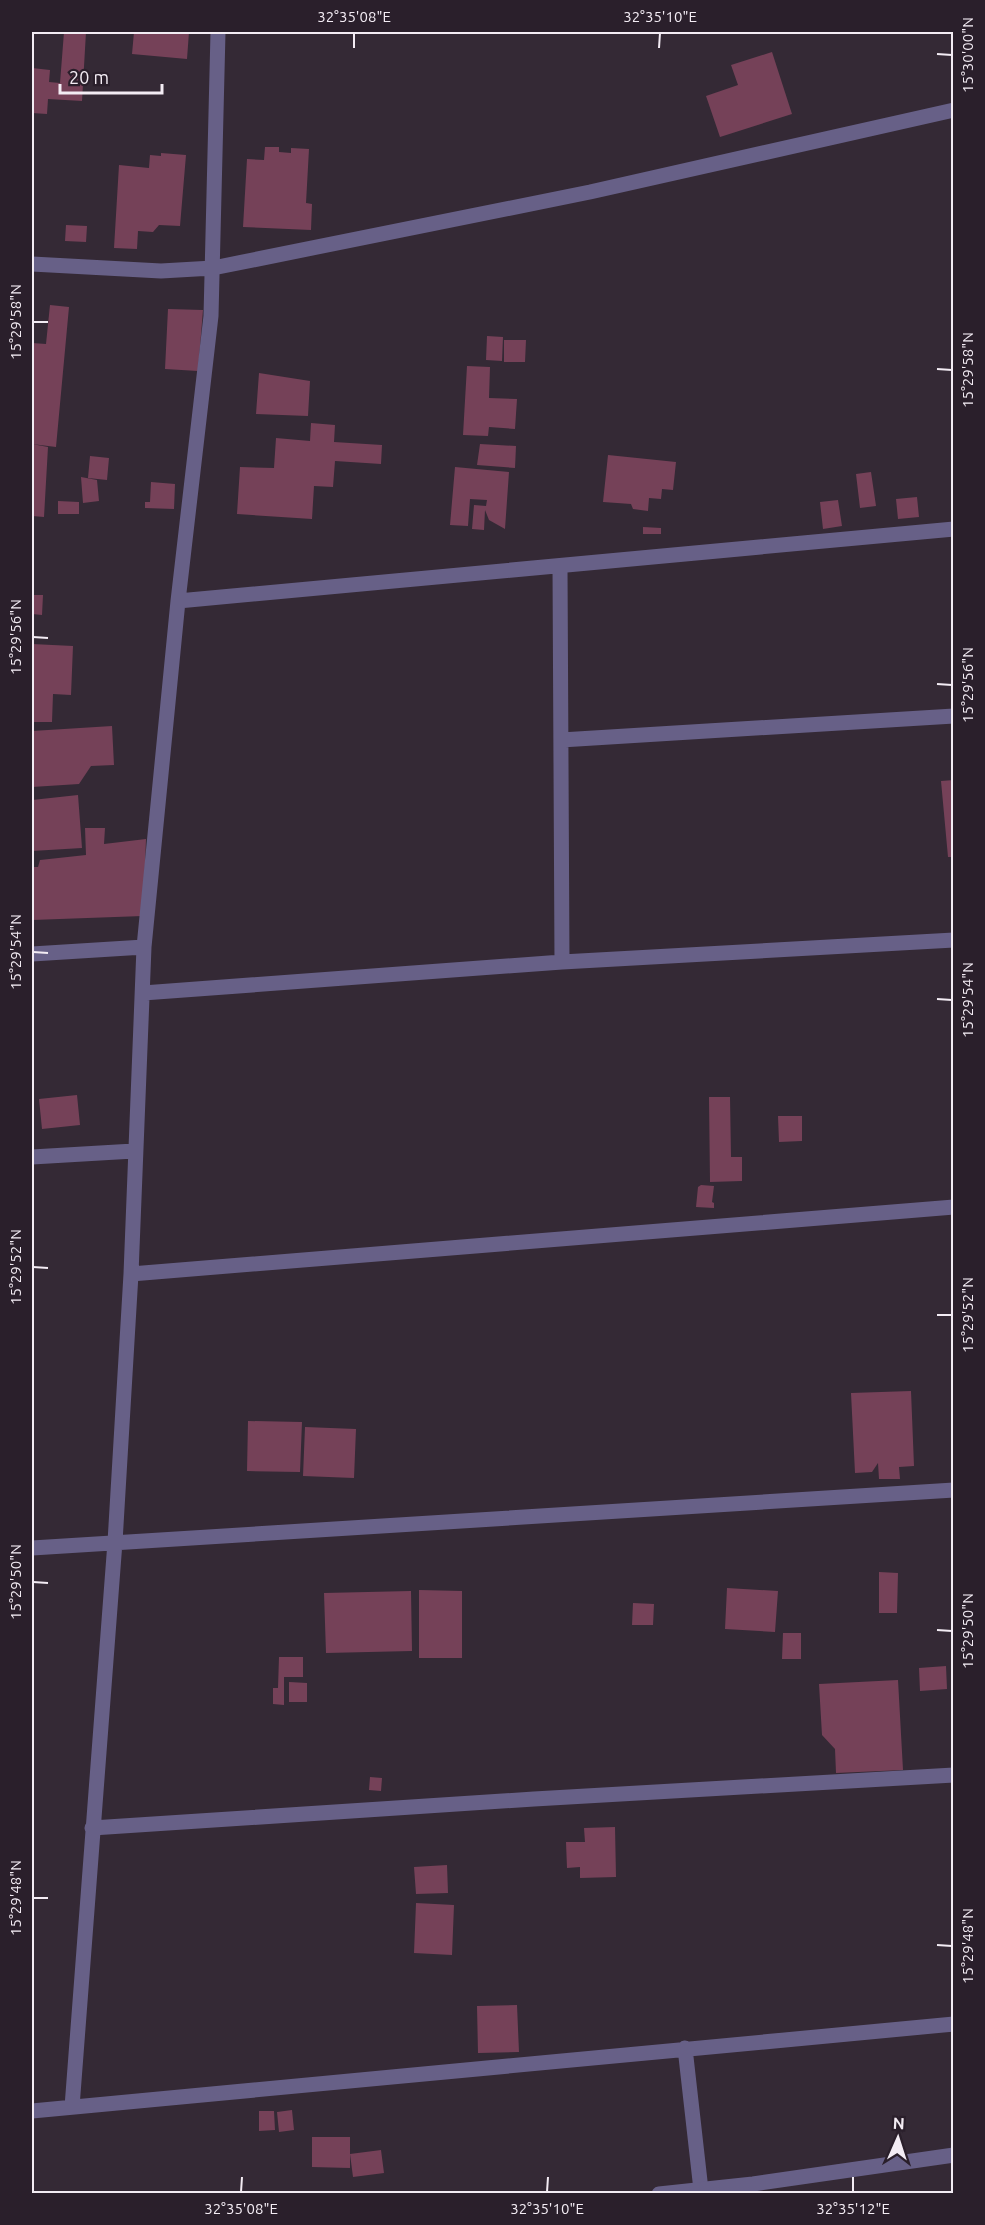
<svg xmlns="http://www.w3.org/2000/svg" width="985" height="2225" viewBox="0 0 985 2225" font-family="Ubuntu,sans-serif">
	<rect width="100%" height="100%" fill="#342935"/>
	<!-- building -->
	<path fill="#754158" d="M64 32H86L82 101 48 99 47 114 32 113V68L50 70 49 82 60 83Z
		M134 32H189L187 59 132 54Z
		M772 52 792 114 720 137 706 96 738 85 731 65Z
		M265 147H279V152L291 153V148L309 149 306 203 312 204 311 230 243 227 247 159 264 160Z
		M161 153 186 155 180 226 159 225 153 232 138 231 137 249 114 248 119 165 149 168 150 155 161 156Z
		M66 225 87 226 86 242 65 241Z
		M50 305 69 307 56 447 32 444V343L46 344Z
		M168 309 203 310 198 371 165 369Z
		M487 336 503 337 502 361 486 360Z
		M504 340H526L525 362H504Z
		M467 366 490 367 489 398 517 399 515 429 489 427 488 436 463 435Z
		M259 373 310 381 308 416 256 414Z
		M311 423 335 425 334 442 382 445 381 464 335 461 333 487 314 486 312 519 237 514 240 467 274 468 276 438 310 441Z
		M32 444 48 447 44 517 32 516Z
		M480 444 516 446 515 468 477 465Z
		M608 455 676 462 673 490 662 489 661 499 649 498 648 511 633 509 631 504 603 502Z
		M90 456 109 458 107 480 88 478Z
		M455 467 509 472 505 529 489 520 485 510 484 530 472 529 474 505 486 506 487 500 470 499 468 526 450 525Z
		M871 472 876 506 860 508 856 474Z
		M81 477 97 480 99 501 83 503Z
		M151 482 175 484 174 509 145 508V502H150Z
		M917 497 919 517 898 519 896 499Z
		M838 500 842 526 823 529 820 502Z
		M58 501 79 502V514H58Z
		M643 527 661 528V534H643Z
		M32 595H43L42 615 32 614Z
		M32 644 73 646 71 695 53 694 52 722H32Z
		M112 726 114 765 91 766 79 784 32 787V731Z
		M954 780V857H948L941 781Z
		M78 795 82 848 32 851V800Z
		M85 828H105L104 844 146 839 143 916 32 920V867H38L40 860 86 855Z
		M77 1095 80 1125 42 1129 39 1099Z
		M709 1097H730L731 1157H742V1181L710 1182Z
		M778 1116H802V1141L779 1142Z
		M701 1185 714 1186 712 1202 714 1203V1208L696 1207 698 1187Z
		M911 1391 914 1466 899 1467 900 1479H879L878 1463 872 1472 855 1473 851 1393Z
		M248 1421 302 1422 300 1472 247 1471Z
		M305 1427 356 1429 354 1478 303 1476Z
		M879 1572 898 1573 897 1613H879Z
		M727 1588 778 1591 775 1632 725 1629Z
		M419 1590 462 1591V1658H419Z
		M411 1591 412 1651 326 1653 324 1593Z
		M633 1603 654 1604 653 1625H632Z
		M783 1633H801V1659H782Z
		M279 1657H303V1677H284V1705L273 1704V1688H278Z
		M946 1666 947 1689 920 1691 919 1668Z
		M898 1680 903 1770 836 1773 835 1749 822 1735 819 1684Z
		M289 1682 307 1683V1702H289Z
		M370 1777 382 1778 381 1791 369 1790Z
		M615 1827 616 1877 580 1878V1867L567 1868 566 1842H585L584 1828Z
		M447 1865 448 1893 416 1894 414 1867Z
		M416 1903 454 1905 452 1955 414 1953Z
		M517 2005 519 2052 478 2053 477 2006Z
		M292 2110 294 2130 279 2132 277 2112Z
		M259 2111H274L275 2130 259 2131Z
		M312 2137H350V2168L312 2167Z
		M381 2150 384 2173 353 2177 350 2154Z"/>
	<g fill="none" stroke-linecap="round" stroke-linejoin="round">
		<!-- minor -->
		<path stroke="#676087" stroke-width="15" d="M32 264 161 271 213 268 590 192 954 110
			M560 566 562 962
			M178 601 954 529
			M561 740 954 716
			M32 954 144 947
			M143 993 562 962 954 940
			M32 1157 134 1151
			M131 1274 954 1207
			M32 1548 954 1490
			M92 1828 534 1799 954 1775
			M685 2048 701 2190
			M72 2107 115 1542 131 1274 144 947 178 601 211 316 218 32
			M32 2111 954 2024"/>
		<!-- tertiary -->
		<path stroke="#676087" stroke-width="15" d="M659 2194 753 2184 954 2155"/>
	</g>
	<!-- ticks -->
	<path fill="none" stroke="#f3ecf4" stroke-width="2" d="M354 48V33M659 48 660 33M937 54 952 55M33 322H48M937 369 952 370M33 637 48 638M937 684 952 685M33 952 48 953M937 999 952 1000M33 1267 48 1268M937 1315H952M33 1582 48 1583M937 1630 952 1631M33 1898H48M937 1945 952 1946M241 2192 242 2177M547 2192 548 2177M853 2192V2177"/>
	<!-- border -->
	<rect width="985" height="2225" fill="none" stroke="#2a1f2b" stroke-width="66"/>
	<!-- north arrow -->
	<g transform="translate(898 2138) rotate(3)" stroke="#2a1f2b" stroke-width="4.5" paint-order="stroke">
	<path d="M0-4.5L10 22L0 15L-10 22Z" fill="#f3ecf4"/>
	<text y="-9" font-size="16" font-weight="bold" text-anchor="middle" fill="#f3ecf4">N</text>
	</g>
	<!-- scale -->
	<path d="M60 84v9h102v-9" fill="none" stroke="#f3ecf4" stroke-width="3"/>
	<text x="69" y="84" font-size="18" fill="#f3ecf4" stroke="#2a1f2b" stroke-width="4.5" paint-order="stroke">20 m</text>
	<rect x="33" y="33" width="919" height="2159" fill="none" stroke="#f3ecf4" stroke-width="2"/>
	<g font-size="15" text-anchor="middle" fill="#f3ecf4">
		<text x="354" y="22">32°35'08"E</text>
		<text x="660" y="22">32°35'10"E</text>
		<text transform="translate(968 55) rotate(-90)" y="5">15°30'00"N</text>
		<text transform="translate(16 322) rotate(-90)" y="5">15°29'58"N</text>
		<text transform="translate(968 370) rotate(-90)" y="5">15°29'58"N</text>
		<text transform="translate(16 637) rotate(-90)" y="5">15°29'56"N</text>
		<text transform="translate(968 685) rotate(-90)" y="5">15°29'56"N</text>
		<text transform="translate(16 952) rotate(-90)" y="5">15°29'54"N</text>
		<text transform="translate(968 1000) rotate(-90)" y="5">15°29'54"N</text>
		<text transform="translate(16 1267) rotate(-90)" y="5">15°29'52"N</text>
		<text transform="translate(968 1315) rotate(-90)" y="5">15°29'52"N</text>
		<text transform="translate(16 1582) rotate(-90)" y="5">15°29'50"N</text>
		<text transform="translate(968 1631) rotate(-90)" y="5">15°29'50"N</text>
		<text transform="translate(16 1898) rotate(-90)" y="5">15°29'48"N</text>
		<text transform="translate(968 1946) rotate(-90)" y="5">15°29'48"N</text>
		<text x="241" y="2214">32°35'08"E</text>
		<text x="547" y="2214">32°35'10"E</text>
		<text x="853" y="2214">32°35'12"E</text>
	</g>
</svg>
